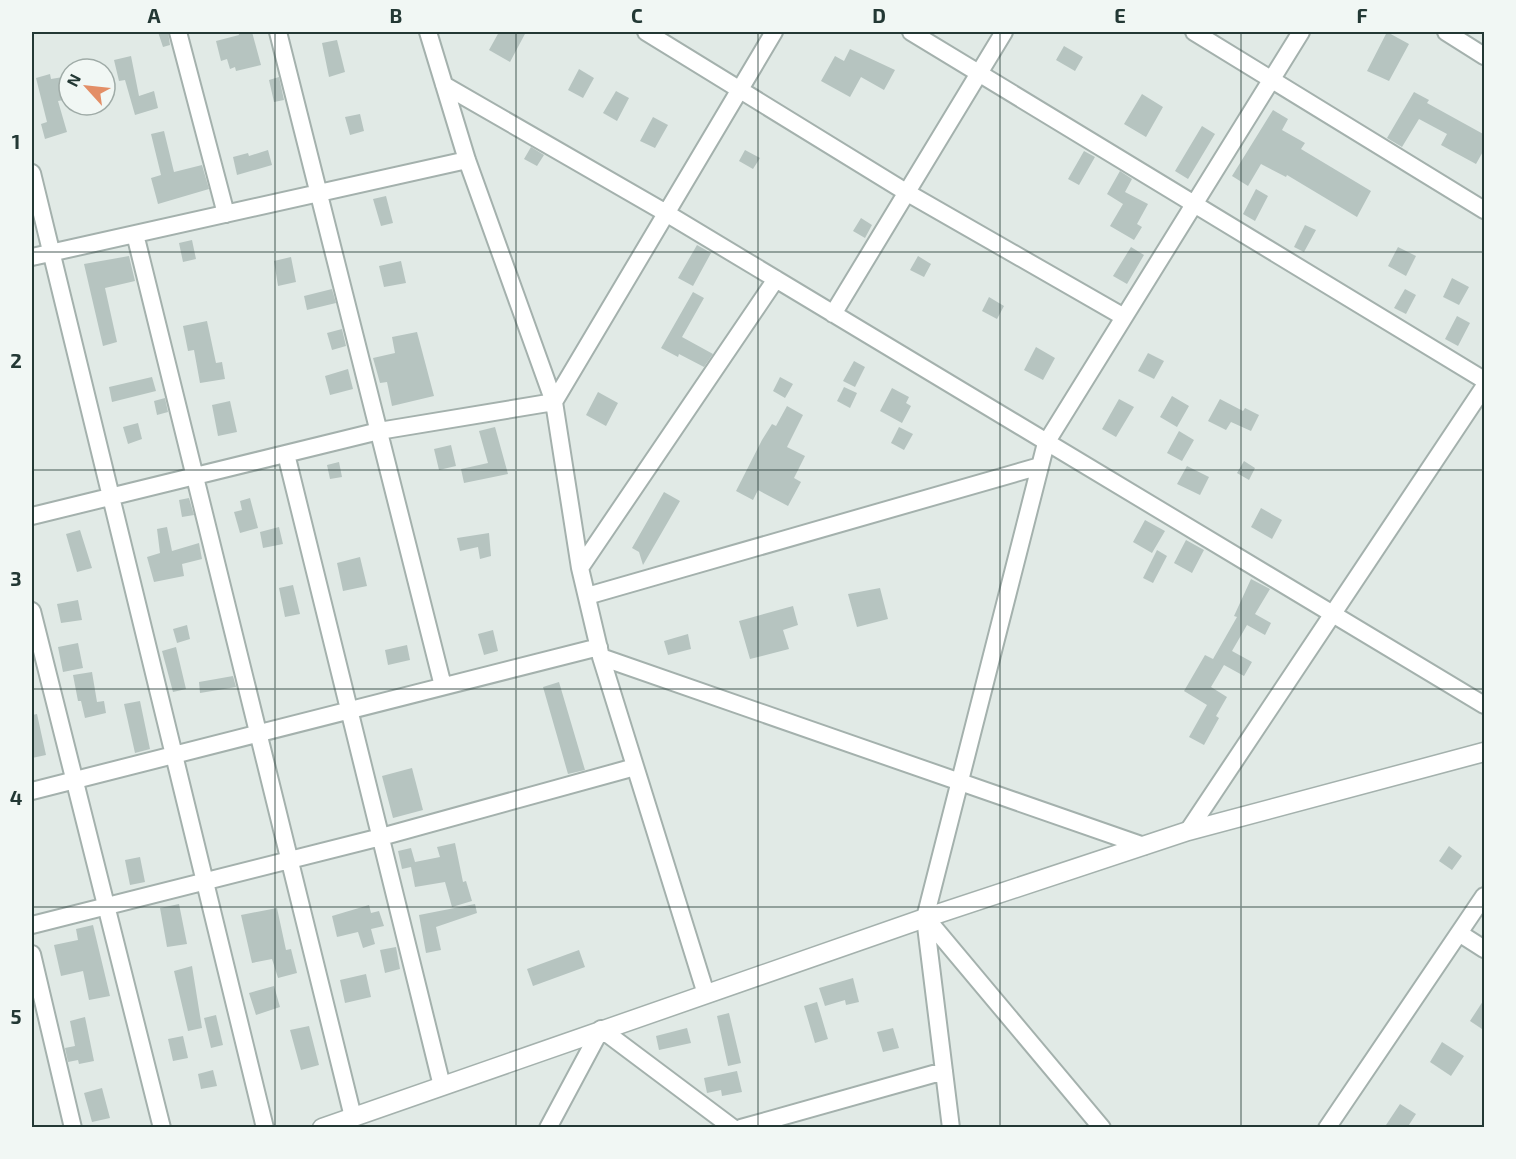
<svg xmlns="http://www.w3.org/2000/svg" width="1516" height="1159" viewBox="0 0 1516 1159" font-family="'Exo 2',sans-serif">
	<rect width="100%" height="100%" fill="#e1eae6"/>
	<!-- building -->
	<path fill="#b6c4c0" d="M158 32H168L170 45 163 47Z
		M238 32H252L261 65 236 71 235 67 230 69 227 59 221 61 216 41 239 35Z
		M499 32H526L510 62 489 50Z
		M1387 32 1409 44 1389 81 1367 71Z
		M337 40 345 72 329 77 322 43Z
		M1064 46 1083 57 1075 71 1056 60Z
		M850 49 895 70 884 90 861 77 850 97 821 81 835 56 844 61Z
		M131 56 139 96 154 91 158 108 135 115 125 80 119 81 114 60Z
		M579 69 594 78 583 98 568 90Z
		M50 74 51 79 69 76V99L58 101 67 132 45 139 41 124 47 122 36 78Z
		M279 77 284 100 274 102 269 80Z
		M616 91 629 98 617 121 603 113Z
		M1414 92 1429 100 1427 103 1485 135V148L1476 164 1441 145 1447 134 1419 119 1402 147 1387 138Z
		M1142 94 1163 107 1146 137 1124 124Z
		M1273 110 1288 119 1282 130 1305 143 1301 149 1371 191 1357 217 1287 175 1286 177 1261 164 1248 186 1232 176Z
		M360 114 364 131 350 135 345 117Z
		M653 117 668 125 655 148 640 141Z
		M1202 126 1215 134 1188 179 1175 171Z
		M164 131 174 172 202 165 209 189 158 204 151 178 161 175 151 134Z
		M531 147 544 155 537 166 524 159Z
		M268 150 272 165 237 175 233 157 248 153 249 156Z
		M745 150 760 158 753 169 739 161Z
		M1084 151 1095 157 1079 185 1068 179Z
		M1120 171 1132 179 1125 192 1148 204 1137 224 1142 227 1134 240 1110 226 1123 204 1107 194Z
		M1256 189 1268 196 1255 221 1243 214Z
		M386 196 393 223 381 226 373 199Z
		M861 218 872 225 865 238 853 231Z
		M1305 225 1316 230 1304 252 1294 247Z
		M192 240 196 259 183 262 179 243Z
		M697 245 711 253 693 286 678 278Z
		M1131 247 1144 255 1127 284 1113 276Z
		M1398 247 1416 256 1406 276 1388 266Z
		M129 256 135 281 105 288 117 342 103 346 84 264Z
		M918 256 931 264 924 277 910 270Z
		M291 257 296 282 278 286 274 261Z
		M401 261 406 283 384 287 379 266Z
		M1452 278 1469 287 1459 305 1443 297Z
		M332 289 336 303 307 310 304 296Z
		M1405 289 1416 295 1406 314 1394 308Z
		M693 292 704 298 682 337 713 354 704 367 679 354 678 357 661 348Z
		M989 297 1004 306 997 319 982 311Z
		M1457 316 1470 323 1458 346 1445 339Z
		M207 321 216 363 222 362 225 379 200 383 194 350 188 351 183 326Z
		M342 329 346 346 332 350 327 333Z
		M417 332 434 396 392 406 387 382 380 383 373 358 395 353 392 337Z
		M1036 347 1055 358 1043 380 1024 370Z
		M1148 353 1164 361 1154 379 1138 371Z
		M854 361 865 367 855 387 843 381Z
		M348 369 353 389 330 395 325 376Z
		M152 377 156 391 112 402 109 387Z
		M780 377 793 384 785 398 773 391Z
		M844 387 857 393 850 408 837 401Z
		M892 388 909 397 906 403 911 406 902 423 880 411Z
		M598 392 618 403 606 426 586 415Z
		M1172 396 1189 406 1177 427 1160 417Z
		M165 398 168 412 157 415 154 401Z
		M1119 399 1134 407 1116 437 1102 429Z
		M1220 399 1243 411 1245 408 1259 415 1251 431 1231 422 1226 430 1208 421Z
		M230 401 237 432 218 436 212 405Z
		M787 406 803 415 787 447 805 456 794 478 801 482 788 506 758 490 753 500 736 491 762 440 772 424 776 426Z
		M138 423 142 439 128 444 123 427Z
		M495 427 508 474 464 483 461 469 488 463 479 431Z
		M899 427 913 434 904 450 891 443Z
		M1179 431 1194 440 1182 461 1167 453Z
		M451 445 456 466 439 470 434 449Z
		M1244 461 1255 468 1249 480 1237 473Z
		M339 462 342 477 330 479 327 465Z
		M1187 466 1209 477 1200 495 1177 484Z
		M664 492 680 501 643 565 639 552 632 548Z
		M189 498 194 515 182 517 179 500Z
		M250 498 258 528 240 533 234 512 242 510 240 501Z
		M1261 508 1282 520 1272 539 1251 527Z
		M1145 520 1165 531 1152 553 1133 542Z
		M167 527 172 551 199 543 202 559 182 564 184 576 154 582 147 557 160 553 157 529Z
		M279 527 283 544 263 548 260 532Z
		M80 530 92 568 77 572 66 534Z
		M489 533 491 556 480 559 478 547 460 551 457 538Z
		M1186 540 1204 550 1192 573 1174 563Z
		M1157 550 1167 556 1153 583 1143 578Z
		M360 557 367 586 343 591 337 563Z
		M1251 579 1270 589 1255 614 1271 623 1265 635 1247 625 1232 651 1252 662 1244 676 1224 665 1211 687 1227 697 1216 716 1219 718 1204 745 1189 737 1207 705 1184 691 1205 655 1213 659 1237 617 1234 616Z
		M293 585 300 614 285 617 279 588Z
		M880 588 888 619 857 627 848 594Z
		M78 600 82 620 61 623 57 604Z
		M793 606 798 625 783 630 789 649 750 659 739 621Z
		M187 625 190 639 177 643 173 629Z
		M493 630 498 651 484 655 478 634Z
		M688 634 691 649 668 655 664 641Z
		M78 643 83 668 63 672 58 647Z
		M407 645 410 660 388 665 385 650Z
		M176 647 186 689 173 692 162 651Z
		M92 672 97 702 104 701 106 713 85 718 81 701H78L73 675Z
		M233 676 236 687 200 693 199 682Z
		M559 682 585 770 568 774 543 687Z
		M140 701 150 749 135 753 124 704Z
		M37 714 46 755 32 758V715Z
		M412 768 423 810 393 818 382 776Z
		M455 843 463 882 466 881 472 901 452 907 445 882 415 887 411 867 402 869 398 851 411 848 415 862 440 857 437 847Z
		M1449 846 1462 856 1452 870 1439 861Z
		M140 857 145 882 130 885 125 860Z
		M179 904 187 944 167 947 160 908Z
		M475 904 477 913 436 927 441 950 426 953 419 915Z
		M369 905 371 913 379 911 384 926 371 929 375 944 363 948 358 932 337 937 332 916Z
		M277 908 286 950 291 949 297 973 278 978 272 959 252 963 241 915Z
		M93 925 110 996 89 1000 83 971 61 976 54 945 78 940 76 929Z
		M396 947 400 969 385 973 380 950Z
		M579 950 585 967 533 986 527 969Z
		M192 966 202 1028 188 1031 174 971Z
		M366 974 371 997 345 1003 340 980Z
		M853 978 859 1002 846 1005 845 1000 825 1006 819 988Z
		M274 986 280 1007 256 1015 249 993Z
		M1485 998V1031L1470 1021Z
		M817 1002 828 1039 815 1043 804 1006Z
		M729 1013 741 1063 728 1066 717 1016Z
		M216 1015 223 1045 211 1048 204 1018Z
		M85 1017 94 1061 79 1064 78 1060 68 1062 65 1048 75 1046 70 1021Z
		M309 1026 319 1065 301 1070 290 1030Z
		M687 1028 691 1043 659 1050 656 1036Z
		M893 1028 899 1048 883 1052 877 1032Z
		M183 1036 188 1058 173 1061 168 1039Z
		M1442 1042 1464 1056 1451 1076 1430 1062Z
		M213 1070 217 1086 201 1089 198 1074Z
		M737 1071 742 1092 722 1096 721 1090 707 1093 704 1078Z
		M102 1088 110 1118 92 1122 84 1093Z
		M1400 1104 1416 1114 1407 1128H1384Z"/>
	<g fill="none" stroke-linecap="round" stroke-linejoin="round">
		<!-- minor casing -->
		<g stroke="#a4b1ad" stroke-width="20">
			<path id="minor" d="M178 32 226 214
				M278 32 443 686
				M428 32 467 160 554 402 580 568 601 657 706 994
				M646 32 906 192 1124 317
				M911 32 1484 380
				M1194 32 1484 210
				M1446 32 1484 56
				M444 85 666 213 1484 705
				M32 173 265 1128
				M135 234 353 1117
				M32 257 467 160
				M833 314 1004 32
				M286 454 442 1086
				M32 516 379 431 554 402 774 32
				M580 568 776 279
				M587 596 1040 466
				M32 611 162 1128
				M601 657 1144 846
				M32 791 599 647
				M1188 831 1484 387
				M926 918 1102 1128
				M32 925 381 837 635 767
				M1459 933 1484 949
				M32 954 73 1128
				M548 1128 601 1029 733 1128
				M741 1128 944 1071
				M951 1128 925 918 1046 443 1301 32
				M1327 1128 1484 896"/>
		</g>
		<!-- tertiary casing -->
		<g stroke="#a4b1ad" stroke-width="21">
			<path id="tertiary" d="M322 1128 925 918 1188 831 1484 752"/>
		</g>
		<!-- minor -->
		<use href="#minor" stroke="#fff" stroke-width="16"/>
		<!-- tertiary -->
		<use href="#tertiary" stroke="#fff" stroke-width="18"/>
	</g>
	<!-- grid -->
	<path fill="none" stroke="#233834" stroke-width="1.5" stroke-opacity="0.55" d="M275 32V1128M516 32V1128M758 32V1128M1000 32V1128M1241 32V1128M32 252H1484M32 470H1484M32 689H1484M32 907H1484"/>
	<!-- border -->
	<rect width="1516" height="1159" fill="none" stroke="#f1f7f4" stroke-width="66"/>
	<!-- north arrow -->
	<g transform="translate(87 87) rotate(297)"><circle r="28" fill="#f1f7f4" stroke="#9faba7" stroke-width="1.5"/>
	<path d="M0-4.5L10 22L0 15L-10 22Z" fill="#e38e66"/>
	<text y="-9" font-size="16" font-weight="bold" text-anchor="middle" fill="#233834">N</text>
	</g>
	<rect x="33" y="33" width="1450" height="1093" fill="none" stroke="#233834" stroke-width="2"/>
	<g font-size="20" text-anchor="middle" font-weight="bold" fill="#233834">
		<text x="154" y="23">A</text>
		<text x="396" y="23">B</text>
		<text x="637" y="23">C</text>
		<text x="879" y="23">D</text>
		<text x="1120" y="23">E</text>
		<text x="1362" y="23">F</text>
		<text x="16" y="149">1</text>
		<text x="16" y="368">2</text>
		<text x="16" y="586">3</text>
		<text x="16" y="805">4</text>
		<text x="16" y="1024">5</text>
	</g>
</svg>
